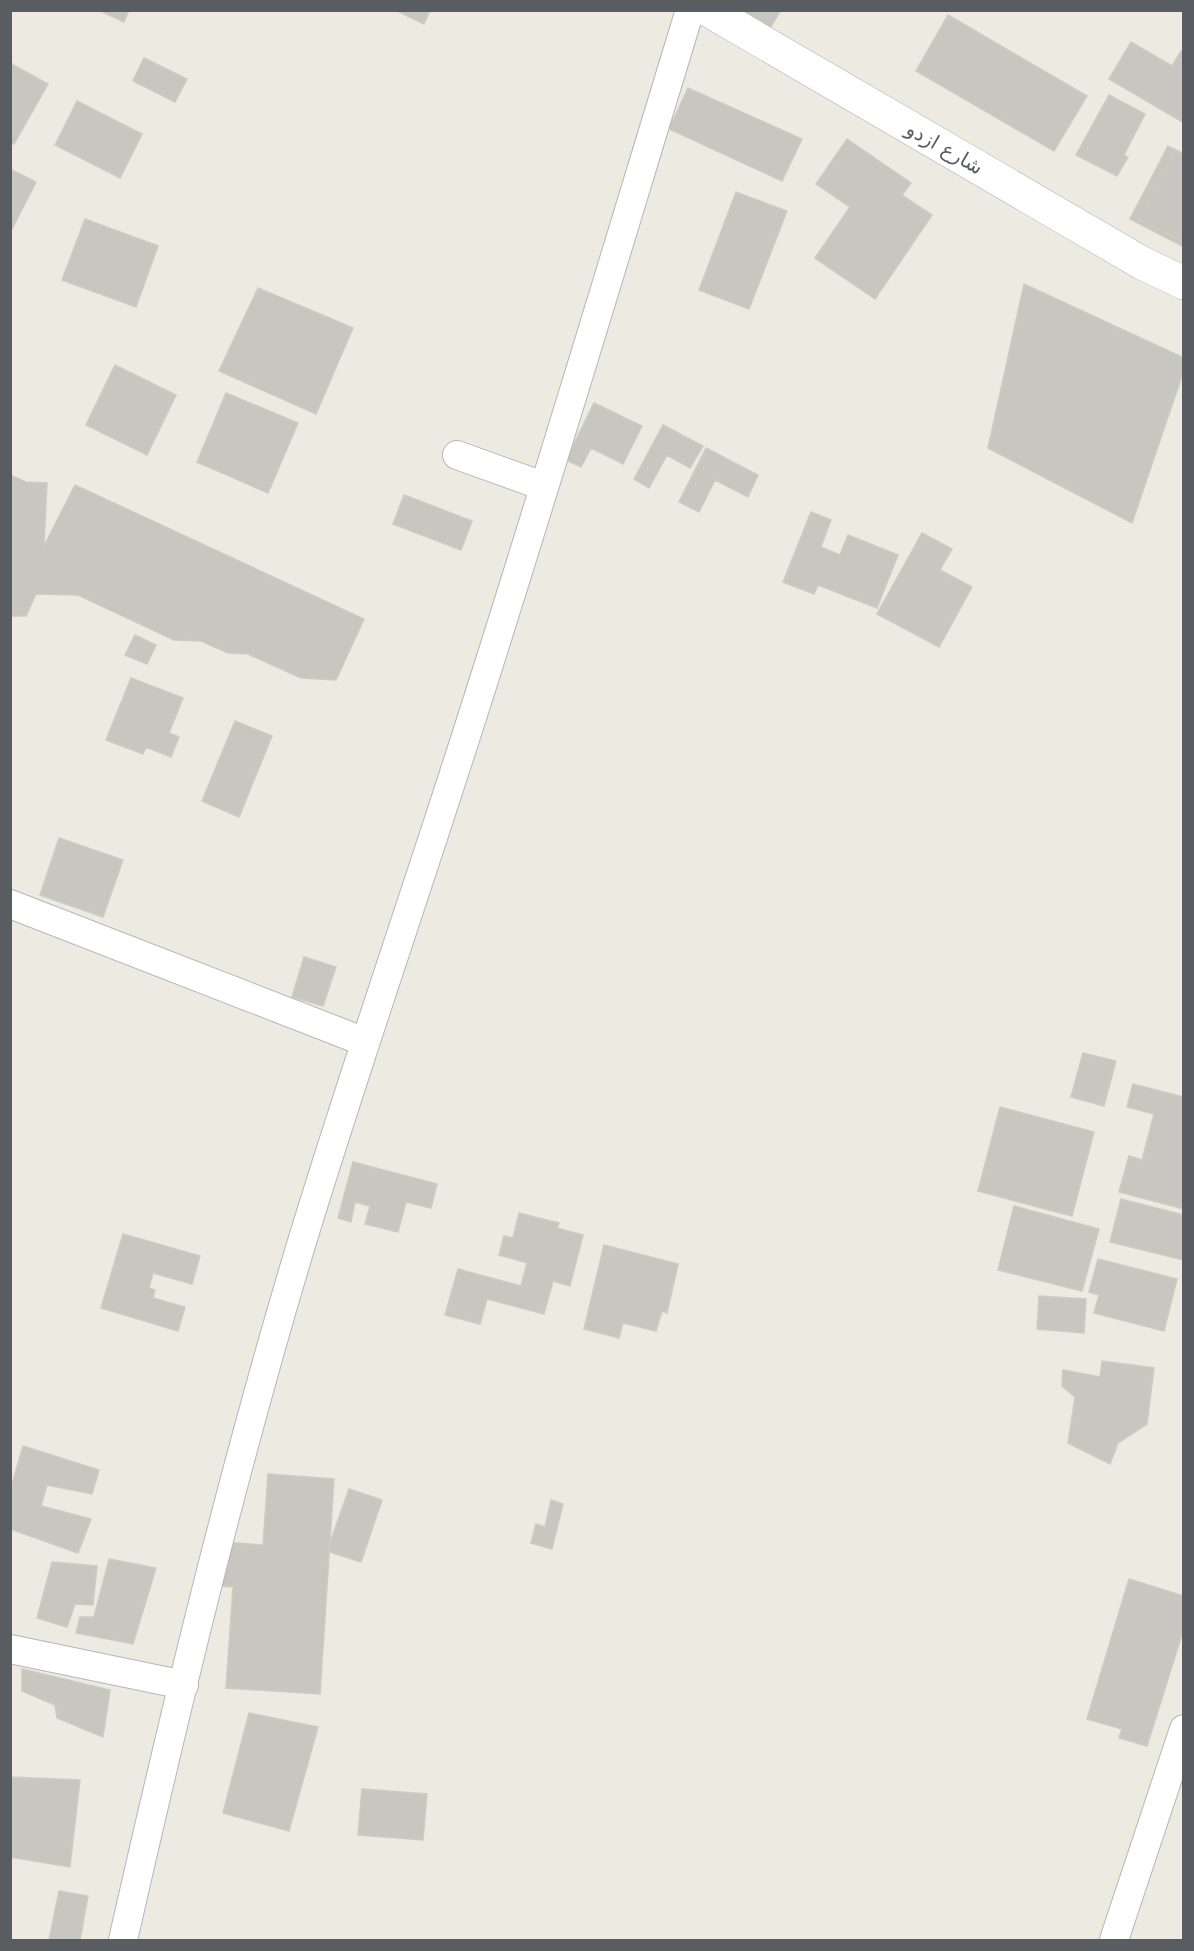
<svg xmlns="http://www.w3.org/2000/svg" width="1194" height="1951" viewBox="0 0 1194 1951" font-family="'DejaVu Sans','Noto Sans Arabic',sans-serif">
	<rect width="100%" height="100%" fill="#eceae1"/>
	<!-- building -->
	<path fill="#c8c6c0" stroke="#d0cbbf" stroke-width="1.5" d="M98 10H129L124 22Z
		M395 10H430L424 24Z
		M736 10H781L769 30Z
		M948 15 1087 96 1054 151 916 71Z
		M1131 42 1172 66 1181 51 1184 53V123L1109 79Z
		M144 58 187 79 175 102 133 81Z
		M10 63 48 84 14 144 10 142Z
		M688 88 802 139 782 181 669 129Z
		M1109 95 1145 114 1124 155 1128 157 1117 176 1076 155Z
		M77 101 142 134 120 178 55 145Z
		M847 139 911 183 902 195 932 215 875 299 815 258 850 207 816 184Z
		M1168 146 1184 154V247L1130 219Z
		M1175 152 1184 156V242L1139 220Z
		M10 169 36 182 10 233Z
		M736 192 787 211 749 309 699 290Z
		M85 219 158 246 136 307 62 280Z
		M1024 284 1184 358V370L1132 523 988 448Z
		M258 288 353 328 316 414 219 371Z
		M115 365 176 395 147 455 86 425Z
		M226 393 298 423 268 493 197 462Z
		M594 403 642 426 623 464 591 448 581 467 566 460Z
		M663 425 703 446 690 468 667 455 649 488 634 479Z
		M706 448 758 475 748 497 715 480 699 512 679 502Z
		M10 475 26 482 47 483 44 546 75 485 364 619 336 680 301 678 248 654 228 653 201 641 174 640 78 595 36 594 26 616H10Z
		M404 495 472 521 461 550 393 524Z
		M811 512 831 520 821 547 840 555 848 535 898 555 877 608 818 585 814 594 783 582Z
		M922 533 952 549 940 570 972 587 939 647 877 614Z
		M135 635 156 645 147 664 125 655Z
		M131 678 183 698 169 733 179 737 171 757 146 747 143 754 106 740Z
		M235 721 272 736 239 817 202 801Z
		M59 838 123 860 103 917 40 895Z
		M304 957 336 967 323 1006 292 997Z
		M1083 1053 1116 1061 1104 1106 1071 1097Z
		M1133 1084 1184 1097V1209L1119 1192 1129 1156 1142 1160 1154 1114 1127 1107Z
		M1000 1107 1094 1132 1072 1216 978 1191Z
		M353 1162 437 1184 431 1208 406 1202 398 1232 365 1224 370 1206 355 1202 351 1222 338 1218Z
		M1121 1199 1184 1215V1260L1110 1242Z
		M1014 1206 1099 1229 1082 1291 998 1270Z
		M519 1213 559 1223 557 1228 583 1235 570 1286 553 1281 544 1314 487 1299 480 1324 445 1315 458 1269 521 1286 527 1263 499 1255 504 1236 513 1238Z
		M123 1234 200 1256 192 1284 153 1273 149 1288 155 1290 153 1298 185 1307 178 1331 101 1308Z
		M604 1245 678 1264 667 1313 662 1311 656 1331 623 1323 619 1338 584 1329Z
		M1098 1259 1177 1279 1164 1331 1094 1313 1099 1295 1089 1292Z
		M1039 1296 1086 1299 1084 1333 1037 1329Z
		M1102 1361 1154 1368 1147 1424 1118 1443 1110 1464 1068 1443 1075 1397 1062 1386 1063 1370 1100 1377Z
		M23 1446 99 1470 92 1494 47 1485 41 1506 91 1519 78 1553 10 1529V1491Z
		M268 1474 334 1479 320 1694 226 1688 233 1587 222 1586 225 1542 263 1545Z
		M349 1489 382 1500 361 1562 327 1551Z
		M551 1500 563 1504 552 1549 531 1543 536 1524 545 1527Z
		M109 1559 156 1568 133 1644 76 1633 80 1617H94Z
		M52 1562 97 1566 93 1605 75 1604 67 1627 37 1618Z
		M1129 1579 1184 1596V1628L1147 1746 1119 1738 1122 1729 1087 1719Z
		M22 1669 110 1690 103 1737 57 1718 55 1705 22 1691Z
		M249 1713 318 1727 289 1831 223 1813Z
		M10 1777 80 1780 70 1867 10 1857Z
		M362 1789 427 1794 423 1840 358 1835Z
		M59 1891 88 1896 80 1940H49Z"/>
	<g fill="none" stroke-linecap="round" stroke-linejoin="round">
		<!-- minor casing -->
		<g stroke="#b3b6bb" stroke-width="30">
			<path id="minor" d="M457 455 543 486
				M10 904 365 1042
				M10 1649 184 1685
				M123 1940C176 1707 232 1474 301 1245 350 1084 405 925 457 764 538 514 613 262 690 10
				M1114 1940 1184 1729"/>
		</g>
		<!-- tertiary casing -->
		<g stroke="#b3b6bb" stroke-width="34">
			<path id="tertiary" d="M708 10 1142 263 1184 283"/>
		</g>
		<!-- minor -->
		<use href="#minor" stroke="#fff" stroke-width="28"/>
		<!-- tertiary -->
		<use href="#tertiary" stroke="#fff" stroke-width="33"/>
	</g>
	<g text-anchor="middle" stroke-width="5" stroke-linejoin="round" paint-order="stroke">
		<!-- street labels -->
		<g font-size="20" fill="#595d61" stroke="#fff">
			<text transform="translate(945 148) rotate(30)" y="7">شارع ازدو</text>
		</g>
	</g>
	<!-- border -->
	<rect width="1194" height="1951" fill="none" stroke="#595d61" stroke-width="24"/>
</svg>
